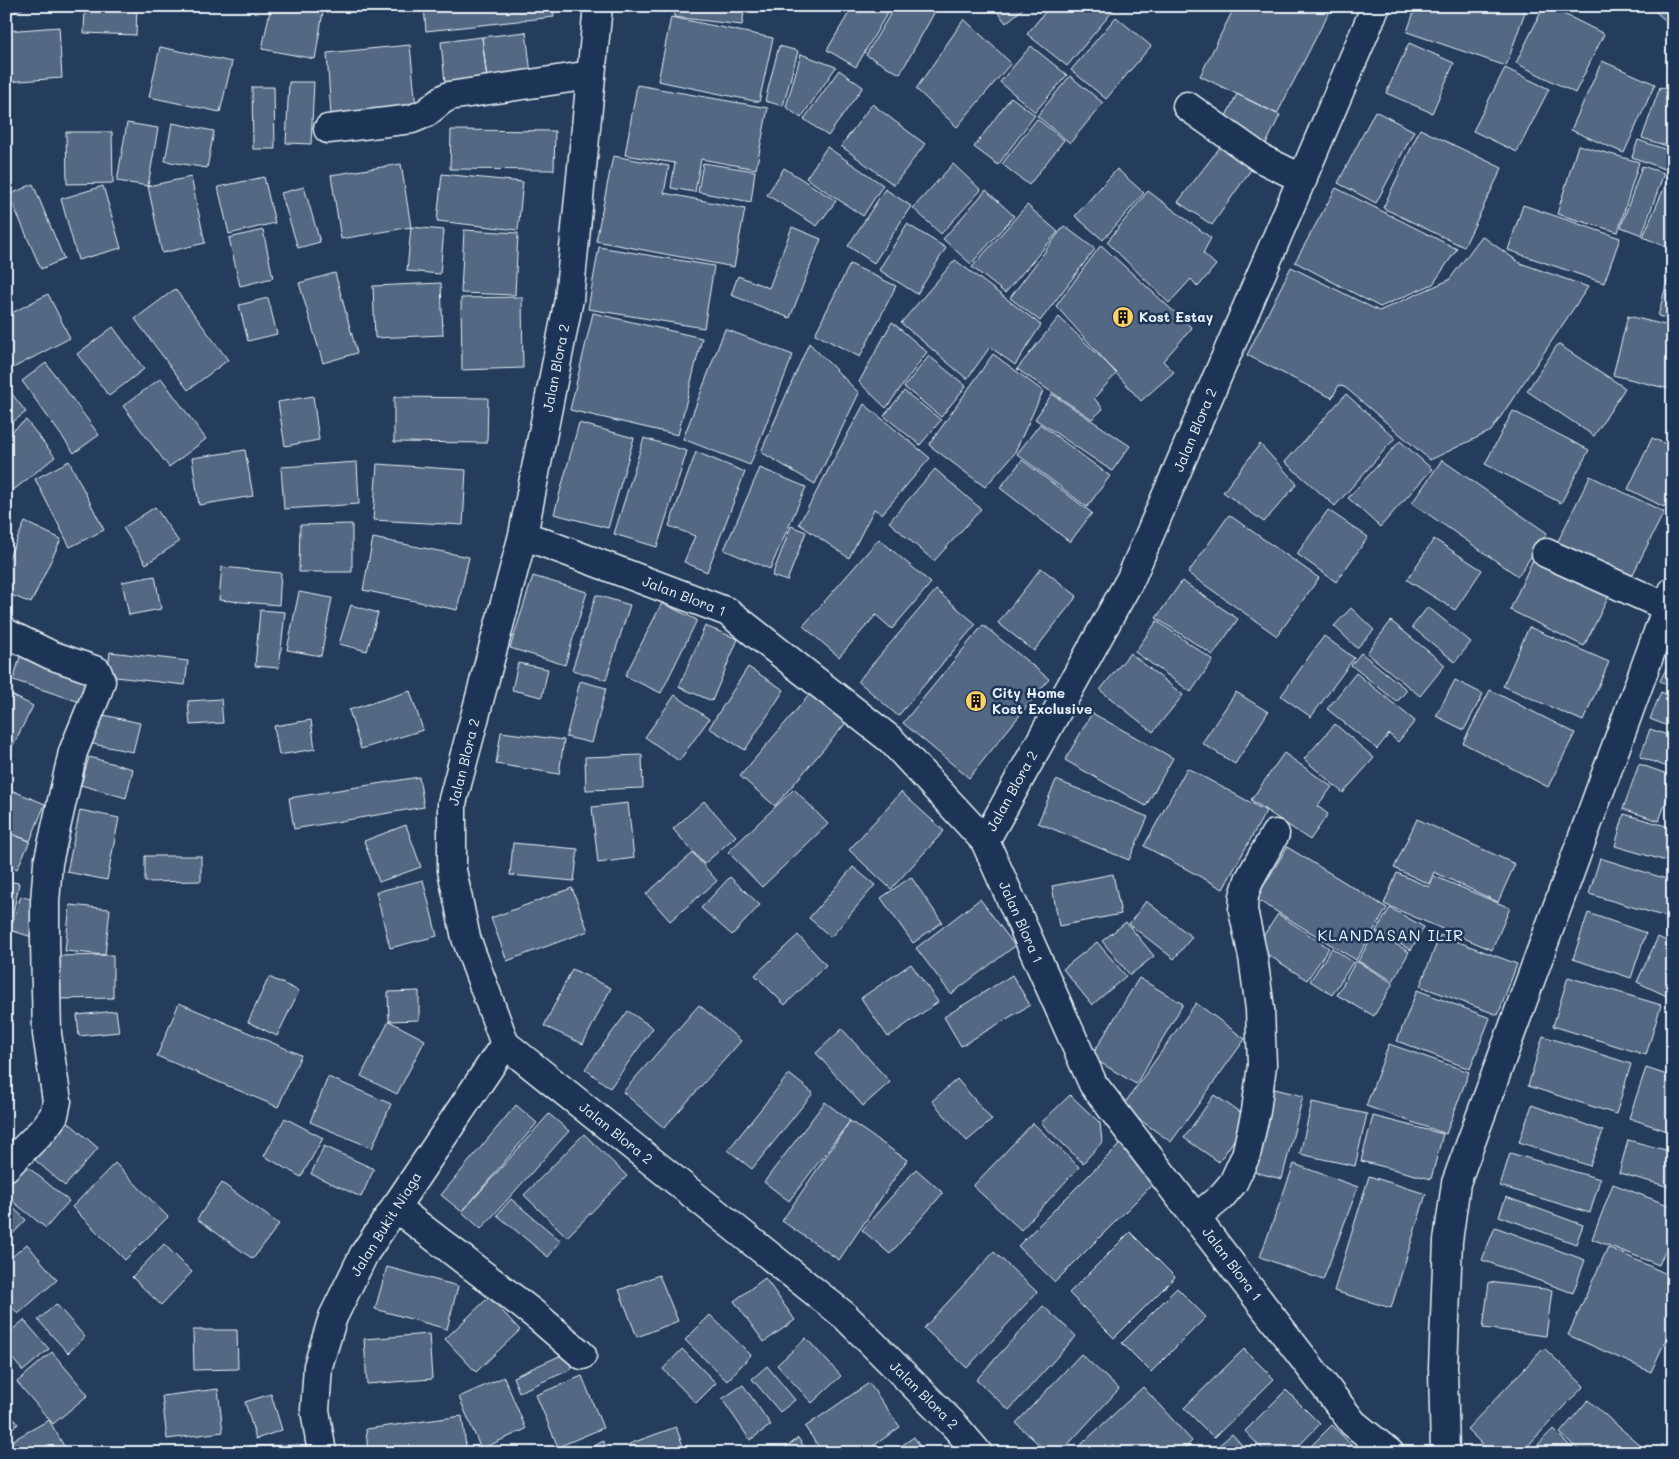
<svg xmlns="http://www.w3.org/2000/svg" width="1679" height="1459" viewBox="0 0 1679 1459" font-family="Mali,sans-serif">
	<rect width="100%" height="100%" fill="#253d5d"/>
	<filter id="ink" filterUnits="userSpaceOnUse"><feTurbulence type="fractalNoise" baseFrequency=".02" numOctaves="2"/><feDisplacementMap in="SourceGraphic" scale="10" xChannelSelector="R" yChannelSelector="G"/><feConvolveMatrix kernelMatrix="1 2 1 2 8 2 1 2 1" color-interpolation-filters="sRGB"/></filter>
	<g filter="url(#ink)">
		<!-- building -->
		<path fill="#536782" stroke="#e8f1f8" d="M6 6H26L27 7 6 16Z
			M85 6H137L136 35 84 33Z
			M271 6H324L315 59 262 49Z
			M424 6H553L554 17 426 31Z
			M676 6H745L742 25 674 17Z
			M853 6H881L889 10 856 67 827 50Z
			M895 6H938L900 74 866 55Z
			M993 6H1026L1006 23Z
			M1050 6H1117L1067 66 1027 34Z
			M1235 6H1332L1277 114 1200 76Z
			M1416 6H1527L1506 66 1407 32Z
			M1544 6H1548L1604 34 1575 93 1516 63Z
			M1649 6H1673V27Z
			M671 17 773 38 759 102 658 81Z
			M1116 17 1151 46 1106 99 1071 70Z
			M964 19 1011 63 957 127 916 89Z
			M59 27 62 78 6 82V31Z
			M526 32 531 74 487 79 482 37Z
			M482 37 487 79 445 83 441 42Z
			M1409 43 1454 63 1432 113 1386 93Z
			M410 45 416 108 331 116 327 53Z
			M779 46 798 51 783 106 765 101Z
			M1031 46 1067 75 1035 112 1000 82Z
			M160 47 232 62 220 112 149 97Z
			M801 54 836 67 801 118 786 107Z
			M1602 61 1655 84 1624 153 1571 130Z
			M1505 68 1549 89 1517 152 1473 131Z
			M839 70 863 87 828 136 804 119Z
			M1070 76 1103 103 1070 143 1037 116Z
			M289 82H314L311 144 286 143Z
			M637 85 768 108 756 169 701 159 695 192 671 188 675 163 625 155Z
			M252 87H274L275 149H253Z
			M1660 87 1673 91V148L1642 138Z
			M1237 94 1280 115 1265 146 1222 124Z
			M1011 97 1035 115 998 165 974 147Z
			M872 104 925 144 894 185 841 146Z
			M1375 111 1414 131 1376 203 1338 183Z
			M1037 119 1064 140 1029 185 1002 164Z
			M127 123 158 128 148 186 117 181Z
			M172 123 214 131 207 168 165 161Z
			M1420 129 1502 168 1464 247 1383 208Z
			M451 130 555 131 554 170 450 169Z
			M66 132H112L113 183 67 184Z
			M1638 140 1673 152V157L1667 170 1632 157Z
			M1224 142 1255 164 1212 225 1178 202Z
			M1578 145 1639 162 1618 232 1557 214Z
			M827 147 883 185 863 216 806 178Z
			M613 156 669 166 664 193 745 209 734 267 596 241Z
			M703 163 755 171 751 202 698 192Z
			M401 164 411 227 341 239 331 175Z
			M953 164 981 190 941 234 913 208Z
			M1642 166 1664 173 1642 235 1621 227Z
			M1673 167V250L1643 237Z
			M784 168 836 201 817 226 767 195Z
			M1117 169 1144 193 1103 240 1075 216Z
			M442 174 523 182 518 230 437 221Z
			M191 177 205 243 162 253 148 186Z
			M264 177 275 223 229 234 218 187Z
			M33 184 64 259 41 269 9 195Z
			M103 186 121 248 78 260 61 199Z
			M304 187 320 242 298 248 281 193Z
			M1336 188 1457 249 1433 284 1380 307 1295 262Z
			M885 189 911 206 874 263 848 246Z
			M986 190 1014 216 971 264 943 239Z
			M1148 191 1211 238 1203 253 1216 265 1198 287 1191 279 1169 303 1107 242Z
			M1027 205 1058 232 1005 293 972 267Z
			M1523 205 1620 238 1604 283 1508 250Z
			M907 224 946 248 917 294 879 270Z
			M1064 226 1095 249 1040 321 1010 298Z
			M411 227 444 230 440 274 407 271Z
			M792 227 821 239 790 318 731 295 738 276 769 288Z
			M263 230 273 278 240 286 229 238Z
			M464 230 518 233 515 295 461 293Z
			M1482 236 1520 263 1588 287 1491 431 1430 460 1346 388 1339 385 1332 398 1247 355 1291 267 1379 311 1449 280Z
			M1101 245 1192 328 1163 361 1174 372 1141 401 1056 306Z
			M599 247 714 266 704 328 588 309Z
			M955 260 1041 325 1015 365 990 347 967 379 901 323Z
			M1672 263H1673V320L1658 316Z
			M850 264 896 286 860 357 815 334Z
			M335 273 357 353 323 363 299 283Z
			M441 283 443 335 375 338 373 286Z
			M175 289 228 360 188 390 135 319Z
			M48 294 70 338 13 368 6 355V316Z
			M522 297 523 368 462 370 461 298Z
			M268 298 277 334 248 341 239 305Z
			M593 313 702 338 678 435 570 410Z
			M1628 316 1673 327V390L1613 375Z
			M1059 317 1117 373 1094 398 1103 409 1092 419 1017 369Z
			M892 322 927 352 886 408 859 382Z
			M113 327 144 369 109 396 77 354Z
			M725 329 793 355 750 465 683 439Z
			M809 343 859 393 815 484 761 452Z
			M1558 344 1625 388 1594 436 1527 391Z
			M993 354 1043 391 1014 454 985 487 929 445Z
			M929 356 966 386 941 417 904 387Z
			M46 363 99 435 74 453 22 381Z
			M161 378 206 439 169 467 123 406Z
			M9 390 26 412 6 427V392Z
			M904 391 941 420 920 445 884 416Z
			M1052 394 1130 446 1112 471 1035 419Z
			M1346 394 1395 438 1335 506 1285 462Z
			M313 396 319 440 285 446 278 402Z
			M394 397 488 398 487 443 394 442Z
			M864 404 930 458 882 514 874 509 849 558 799 524Z
			M1513 411 1589 450 1561 503 1485 464Z
			M26 420 55 457 11 492 6 486V436Z
			M579 423 634 438 608 528 554 514Z
			M1040 424 1110 476 1087 507 1017 454Z
			M644 438 687 451 657 547 614 534Z
			M1652 438 1673 447V488L1664 507 1628 489Z
			M1400 441 1432 469 1380 527 1348 498Z
			M1260 444 1297 484 1264 522 1223 492Z
			M245 450 253 496 199 505 192 458Z
			M696 452 745 472 707 572 684 562 695 536 669 526Z
			M1022 460 1092 513 1070 542 1000 488Z
			M1442 460 1547 533 1518 576 1412 503Z
			M69 461 104 530 70 547 35 479Z
			M357 462 359 504 284 509 281 467Z
			M377 464 466 470 463 525 373 520Z
			M760 468 806 487 770 569 724 550Z
			M935 469 981 509 934 561 889 522Z
			M1590 476 1664 512 1630 580 1557 543Z
			M155 507 179 542 146 564 123 528Z
			M1328 510 1368 537 1336 582 1297 554Z
			M1229 515 1319 578 1277 636 1188 573Z
			M25 522 61 539 31 603 6 593V564Z
			M352 524V572H299L300 525Z
			M791 526 806 532 787 581 772 576Z
			M373 538 469 557 457 610 363 590Z
			M879 539 931 583 892 629 876 615 839 657 803 626Z
			M1434 539 1482 570 1455 610 1407 580Z
			M1534 557 1610 594 1584 646 1510 610Z
			M222 567 281 573 279 605 219 600Z
			M1041 568 1077 596 1034 651 998 623Z
			M155 576 161 609 129 615 122 582Z
			M533 576 587 592 565 665 510 648Z
			M1182 581 1238 619 1213 655 1156 618Z
			M936 590 976 624 898 716 858 681Z
			M299 592 332 598 321 656 287 650Z
			M596 595 630 605 606 680 572 670Z
			M662 603 697 620 661 693 625 676Z
			M351 605 378 613 367 651 339 644Z
			M1428 607 1471 642 1455 662 1412 627Z
			M1351 608 1374 630 1357 648 1334 626Z
			M260 610 285 612 279 668 255 666Z
			M1157 621 1213 660 1191 692 1135 652Z
			M1391 621 1445 665 1420 696 1367 653Z
			M983 625 1049 679 969 778 903 723Z
			M705 626 738 639 712 701 679 687Z
			M1529 627 1609 662 1583 721 1503 686Z
			M1324 636 1354 658 1311 717 1281 696Z
			M110 652 188 661 185 685 107 676Z
			M1130 653 1183 695 1153 732 1100 690Z
			M1361 653 1407 690 1397 702 1351 665Z
			M21 654 92 677 83 703 13 680Z
			M1673 655V688L1660 681Z
			M518 663 548 669 542 697 512 690Z
			M748 667 784 690 745 750 709 728Z
			M1356 673 1415 721 1398 742 1389 734 1377 749 1327 709Z
			M1455 680 1483 694 1464 730 1436 716Z
			M580 681 606 688 592 743 566 737Z
			M816 687 851 717 775 806 740 776Z
			M1490 690 1575 733 1548 787 1463 743Z
			M410 691 423 730 361 749 349 710Z
			M6 692 33 706 6 759Z
			M1236 692 1268 712 1235 764 1202 743Z
			M1661 692 1673 697V728L1650 719Z
			M675 695 709 719 679 761 645 737Z
			M221 699 223 723 190 725 188 701Z
			M94 713 140 723 133 752 88 743Z
			M1092 713 1173 758 1146 806 1065 760Z
			M311 720 315 749 279 755 274 726Z
			M1335 724 1374 758 1343 793 1304 759Z
			M1650 729 1673 737V769L1640 757Z
			M501 732 564 740 559 774 496 764Z
			M1284 753 1332 787 1317 806 1328 814 1310 840 1251 800Z
			M642 755 643 788 586 790 585 757Z
			M89 757 133 769 126 798 81 785Z
			M1639 764 1673 776V781L1659 821 1623 809Z
			M1187 768 1266 811 1223 889 1144 846Z
			M419 777 424 807 294 829 289 798Z
			M1056 780 1148 817 1129 860 1038 823Z
			M6 788 45 804 30 841 6 832Z
			M794 789 828 824 762 887 728 852Z
			M901 792 944 831 891 889 849 850Z
			M704 801 736 836 704 864 673 829Z
			M628 803 634 858 598 863 592 807Z
			M80 810 119 818 107 880 67 872Z
			M1624 814 1673 828V863L1615 846Z
			M1417 819 1515 864 1498 902 1434 872 1429 884 1394 868Z
			M406 825 421 867 379 882 364 841Z
			M6 832 30 841 17 869 6 865Z
			M513 843 578 849 574 881 510 875Z
			M1287 847 1387 908 1356 960 1256 899Z
			M693 853 717 881 670 921 646 894Z
			M145 856H201V881L145 882Z
			M1600 858 1673 881V919L1589 894Z
			M853 867 875 885 831 937 809 918Z
			M1397 873 1429 887 1434 876 1510 908 1492 950 1384 904Z
			M1113 874 1121 914 1059 926 1052 886Z
			M730 877 760 905 732 935 701 908Z
			M911 877 942 922 913 943 881 898Z
			M423 880 437 936 390 948 376 892Z
			M6 881 19 883 10 930 6 929Z
			M572 888 588 931 507 961 491 918Z
			M21 896 40 902 35 938 10 930Z
			M980 899 1015 946 951 994 916 948Z
			M1146 901 1192 937 1174 959 1129 924Z
			M70 905 110 909 105 955 65 951Z
			M1390 908 1424 927 1411 950 1376 931Z
			M1588 913 1646 933 1631 978 1573 959Z
			M1278 914 1329 948 1307 980 1256 947Z
			M1126 922 1154 956 1130 975 1102 941Z
			M1375 932 1409 952 1393 981 1358 961Z
			M798 935 826 965 785 1005 755 975Z
			M1440 935 1517 964 1498 1015 1420 986Z
			M1658 937 1673 944V999L1637 982Z
			M1097 942 1126 976 1092 1005 1063 969Z
			M1332 948 1353 962 1332 995 1310 981Z
			M113 955V998L60 999 59 956Z
			M1356 961 1393 983 1374 1016 1337 995Z
			M911 964 938 1002 888 1037 861 998Z
			M572 969 611 988 583 1044 544 1026Z
			M1012 975 1030 1005 961 1046 944 1017Z
			M269 977 299 991 277 1036 248 1022Z
			M1568 977 1661 1005 1646 1055 1553 1026Z
			M1139 978 1183 1004 1136 1084 1091 1057Z
			M1417 990 1490 1018 1470 1069 1397 1041Z
			M419 991V1020L389 1021 388 992Z
			M179 1003 301 1055 278 1107 157 1056Z
			M1196 1003 1245 1039 1171 1142 1122 1107Z
			M699 1005 741 1041 664 1128 623 1092Z
			M116 1011 119 1032 79 1036 77 1015Z
			M628 1011 653 1028 610 1088 585 1069Z
			M389 1021 425 1040 397 1094 361 1076Z
			M842 1029 890 1082 863 1106 816 1053Z
			M1543 1036 1631 1064 1616 1114 1528 1086Z
			M1389 1044 1469 1072 1446 1134 1366 1106Z
			M1646 1068 1673 1077V1133L1629 1118Z
			M789 1074 813 1093 752 1169 728 1150Z
			M328 1077 391 1104 372 1148 310 1122Z
			M957 1079 992 1120 967 1141 932 1101Z
			M1271 1088 1303 1096 1282 1179 1250 1171Z
			M1070 1095 1100 1123 1102 1142 1083 1163 1041 1123Z
			M1214 1095 1249 1118 1219 1162 1184 1138Z
			M825 1102 850 1121 789 1201 764 1182Z
			M1312 1102 1367 1114 1355 1166 1300 1154Z
			M516 1105 537 1123 462 1212 441 1195Z
			M1532 1105 1603 1131 1590 1166 1519 1142Z
			M549 1114 569 1131 481 1229 462 1212Z
			M1373 1116 1443 1134 1431 1179 1361 1161Z
			M285 1118 323 1138 301 1177 264 1156Z
			M850 1121 907 1160 839 1260 782 1221Z
			M68 1122 98 1148 65 1186 35 1160Z
			M1033 1123 1079 1167 1021 1230 973 1186Z
			M584 1134 627 1176 567 1237 524 1195Z
			M1628 1140 1673 1152V1188L1619 1173Z
			M1120 1144 1157 1180 1055 1282 1018 1246Z
			M324 1146 374 1169 361 1197 311 1174Z
			M1510 1153 1600 1179 1590 1213 1500 1186Z
			M23 1163 69 1201 46 1228 6 1196V1185Z
			M115 1163 168 1217 125 1260 72 1207Z
			M1294 1164 1358 1187 1323 1280 1260 1257Z
			M916 1169 943 1193 890 1254 862 1230Z
			M1369 1176 1426 1194 1391 1308 1334 1291Z
			M222 1183 279 1224 253 1259 197 1219Z
			M1613 1184 1673 1207V1231L1659 1265 1592 1239Z
			M1506 1197 1583 1225 1576 1244 1499 1216Z
			M511 1199 561 1241 548 1257 497 1215Z
			M6 1201 26 1220 6 1241Z
			M1495 1227 1585 1260 1573 1293 1482 1260Z
			M1130 1232 1175 1277 1114 1338 1069 1293Z
			M27 1244 57 1280 18 1314 6 1300V1262Z
			M164 1244 192 1272 161 1305 132 1277Z
			M1608 1247 1673 1277V1324L1651 1372 1568 1335Z
			M994 1252 1037 1292 967 1368 924 1328Z
			M387 1267 458 1286 447 1329 375 1309Z
			M659 1275 678 1321 637 1337 619 1290Z
			M765 1278 795 1320 764 1342 734 1301Z
			M1489 1282 1552 1290 1546 1336 1483 1328Z
			M1177 1288 1206 1317 1151 1372 1122 1343Z
			M489 1297 520 1330 476 1372 445 1339Z
			M56 1304 85 1337 68 1353 38 1320Z
			M1043 1306 1076 1336 1009 1410 976 1380Z
			M710 1315 751 1355 727 1381 685 1340Z
			M24 1320 49 1349 23 1371 6 1351V1335Z
			M193 1330H237L238 1369 194 1370Z
			M429 1334 432 1379 367 1384 364 1339Z
			M806 1338 841 1376 812 1403 777 1365Z
			M1544 1348 1584 1386 1521 1453H1491L1467 1429Z
			M682 1349 716 1383 696 1403 663 1369Z
			M1244 1349 1274 1379 1214 1438 1184 1408Z
			M52 1352 88 1395 53 1424 17 1382Z
			M566 1353 572 1369 519 1392 513 1377Z
			M1081 1354 1119 1389 1060 1453H1048L1016 1423Z
			M767 1366 795 1400 780 1412 752 1379Z
			M582 1376 603 1428 558 1447 536 1395Z
			M504 1377 526 1429 481 1449 459 1397Z
			M869 1383 900 1427 863 1453H823L805 1427Z
			M743 1385 771 1425 750 1440 722 1399Z
			M1143 1387 1192 1441 1180 1453H1072Z
			M218 1389 223 1432 167 1439 162 1396Z
			M1286 1390 1320 1424 1292 1453H1266L1245 1431Z
			M271 1394 282 1430 256 1439 245 1402Z
			M1588 1400 1649 1453H1582L1560 1433Z
			M6 1408 18 1424 6 1433Z
			M462 1416 466 1447 420 1453H368L366 1429Z
			M49 1420 68 1453H6V1444Z
			M1332 1425 1359 1453H1304Z
			M676 1427 683 1446 664 1453H632L629 1444Z
			M1553 1429 1577 1453H1530Z
			M1232 1434 1249 1453H1210Z
			M914 1437 924 1453H891Z
			M798 1438 809 1453H779Z
			M603 1441 609 1453H583Z
			M298 1445V1453H249V1446Z
			M688 1446 691 1453H675Z"/>
		<g fill="none" stroke-linecap="round" stroke-linejoin="round">
			<!-- minor casing -->
			<g stroke="#e8f1f8" stroke-width="31">
				<path id="minor" d="M598 6 569 299 523 535 452 803V870L466 938 505 1044 845 1316 955 1426 978 1453
					M1187 106 1262 159 1303 179
					M328 129 412 119 426 113 442 100 449 96 591 75
					M523 535 728 612 891 740 985 841 1093 1084 1353 1423 1390 1453
					M1546 553 1667 607
					M6 633 51 655 97 671 101 681 96 696 73 752 48 863 45 902V942L47 1034 57 1101 54 1115 44 1129 6 1167
					M985 841 1131 578 1376 6
					M395 1207 538 1317 582 1355
					M1196 1218 1221 1197 1233 1183 1246 1155 1256 1111 1262 1065 1260 1009 1253 957 1243 910 1244 896 1249 880 1275 834
					M322 1453 315 1410 318 1366 333 1317 364 1254 505 1044
					M1445 1453 1443 1368 1448 1241 1456 1183 1673 591"/>
			</g>
			<!-- minor -->
			<use href="#minor" stroke="#1d3557" stroke-width="28"/>
		</g>
	</g>
	<!-- icons -->
	<defs>
		<g id="building-disc" transform="scale(1.125)"><circle r="9.5" fill="#ffd166" stroke="#1d3557"/><path d="M-4-6H4V6H1V3H-1V6H-4ZM-2.5-4.3h1.7v1.8h-1.7ZM.8-4.3h1.7v1.8H.8ZM-2.5-1h1.7V.8h-1.7ZM.8-1h1.7V.8H.8Z" fill="#111"/></g>
	</defs>
	<g fill-rule="evenodd">
		<use href="#building-disc" x="1123" y="317"/>
		<use href="#building-disc" x="976" y="701"/>
	</g>
	<g text-anchor="middle" stroke-width="5" stroke-linejoin="round" paint-order="stroke">
		<!-- poi labels -->
		<g font-size="14" font-weight="bold" fill="#e8f1f8" stroke="#1d3557" text-anchor="start">
			<text x="1139" y="322">Kost Estay</text>
			<text x="992" y="698">City Home<tspan x="992" dy="16">Kost Exclusive</tspan></text>
		</g>
		<!-- street labels -->
		<g font-size="14" fill="#e8f1f8" stroke="#1d3557">
			<text transform="translate(556 368) rotate(-79)" y="5">Jalan Blora 2</text>
			<text transform="translate(1195 430) rotate(-67)" y="5">Jalan Blora 2</text>
			<text transform="translate(684 596) rotate(21)" y="5">Jalan Blora 1</text>
			<text transform="translate(464 762) rotate(-76)" y="5">Jalan Blora 2</text>
			<text transform="translate(1012 791) rotate(-61)" y="5">Jalan Blora 2</text>
			<text transform="translate(1021 922) rotate(66)" y="5">Jalan Blora 1</text>
			<text transform="translate(616 1133) rotate(39)" y="5">Jalan Blora 2</text>
			<text transform="translate(386 1224) rotate(-58)" y="5">Jalan Bukit Niaga</text>
			<text transform="translate(1232 1264) rotate(53)" y="5">Jalan Blora 1</text>
			<text transform="translate(924 1395) rotate(45)" y="5">Jalan Blora 2</text>
		</g>
		<!-- quarter labels -->
		<g font-size="16" letter-spacing="1" fill="#e8f1f8" stroke="#1d3557">
			<text x="1391" y="941">KLANDASAN ILIR</text>
		</g>
	</g>
	<!-- margin -->
	<rect width="1679" height="1459" fill="none" stroke="#1d3557" stroke-width="25"/>
	<rect x="12" y="12" width="1654" height="1434" fill="none" stroke="#e8f1f8" stroke-width="2" filter="url(#ink)"/>
</svg>
